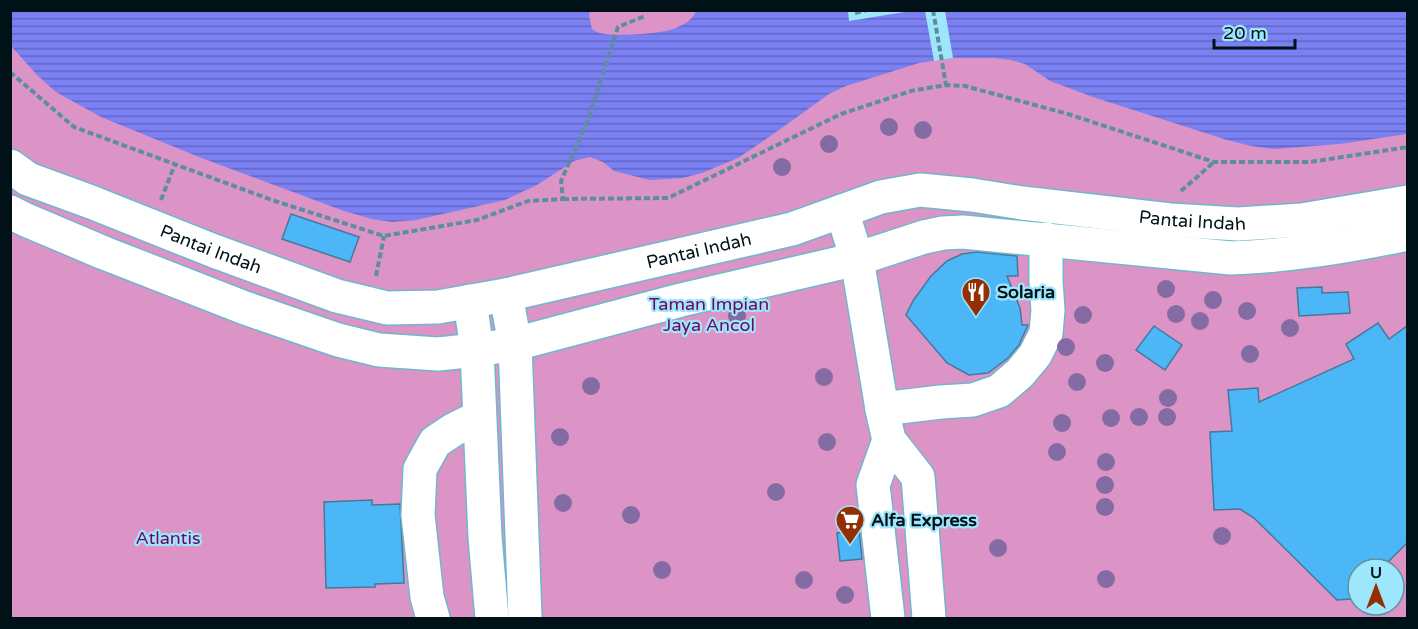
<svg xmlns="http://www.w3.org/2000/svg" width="1418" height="629" viewBox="0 0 1418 629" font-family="'Varela Round',sans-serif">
	<defs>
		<pattern id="water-rules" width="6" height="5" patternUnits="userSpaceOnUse" patternTransform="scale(1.5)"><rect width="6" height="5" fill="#7b80f2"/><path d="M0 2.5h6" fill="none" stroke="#6267c3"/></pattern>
	</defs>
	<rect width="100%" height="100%" fill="#9ee6fc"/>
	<!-- green -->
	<path fill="#db94c5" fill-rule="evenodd" d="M10 11H1407V618H11ZM1358 569H1394V605H1358Z"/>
	<!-- water -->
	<path fill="url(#water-rules)" d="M590 10 589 16 592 29C594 30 598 33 600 33 615 37 662 34 676 28 684 24 694 20 696 10L1407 11V134L1340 144 1274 149 1251 146 1227 140 1093 97 1050 81 1025 64 1011 60 994 58H953L919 63 846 86 829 94 772 135 738 158 702 173 683 178 650 180 614 171 603 162 590 157 574 161 537 185 505 200 416 220 392 222 372 219 344 211 199 157 101 117 56 92 38 76 11 46 10 11Z"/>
	<!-- pier -->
	<path fill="#9ee6fc" d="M848 11V10L911 11 849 21Z
		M925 11H945L953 58 934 61Z"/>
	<!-- building -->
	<path fill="#4cb7f6" stroke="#44799b" stroke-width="1.5" d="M291 214 359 237 350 262 282 239Z
		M977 252 1017 256 1018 276H1007L1020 308 1022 325H1028L1019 345 1008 358 988 373 969 375 947 363 906 315 913 301 931 276 947 261 962 254Z
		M1322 287V293L1348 292 1350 313 1299 316 1297 288Z
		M1378 323 1389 339 1407 326V543L1381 569H1358V592L1351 599 1337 600 1254 518 1240 509 1214 510 1210 432 1232 431 1228 390 1258 388 1259 402 1354 359 1346 344Z
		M1154 326 1182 345 1165 370 1136 350Z
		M372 500V505L400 504 404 583 375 584V587L326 588 324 502Z
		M859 530 862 559 840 561 837 533Z"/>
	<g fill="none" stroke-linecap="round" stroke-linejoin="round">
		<!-- minor casing -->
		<g stroke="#6fb7cc" stroke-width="36">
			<g id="minor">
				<path id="s1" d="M10 166 28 179 91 202 214 251 337 296 387 308 438 307 506 295 792 229 881 197 920 190 972 195 1022 203 1170 220 1238 224 1302 220 1408 202"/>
				<path d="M842 211 857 259 882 409 889 440 918 477 929 618"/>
				<path d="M10 212 26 220 104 253 245 308 338 340 379 350 438 354 477 350 515 344 681 300 857 259 924 237 943 233 963 232 1231 258C1291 256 1349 246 1408 234"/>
				<path d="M506 295 515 344 525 618"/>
				<path d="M470 301 477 350 485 537 492 618"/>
				<path d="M882 409 941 402 973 400 999 391 1020 373 1035 355 1046 333 1048 310 1046 281V239"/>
				<path d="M433 618 427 597 418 515 420 469 435 442 453 430 479 417"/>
				<path d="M888 618 873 485 889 440"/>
			</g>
		</g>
		<!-- path -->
		<path stroke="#5d8e9e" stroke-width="4" stroke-dasharray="6 3" stroke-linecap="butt" d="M933 10 946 85
			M855 13 867 10
			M10 72 74 127 272 200 384 236 477 220 528 201 563 199 561 181 588 120 618 27 645 16
			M1181 191 1213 163
			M563 199 668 198 841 114 911 91 946 85 965 86 1068 114 1214 162H1310L1408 147
			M161 200 175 164
			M376 276 384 236"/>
		<!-- minor -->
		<use href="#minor" stroke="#fff" stroke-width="33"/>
	</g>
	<!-- trees -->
	<g fill="#856ba4">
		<circle cx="889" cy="127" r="9"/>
		<circle cx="923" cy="130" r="9"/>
		<circle cx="829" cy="144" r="9"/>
		<circle cx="782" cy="167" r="9"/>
		<circle cx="1166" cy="289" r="9"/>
		<circle cx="1213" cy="300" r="9"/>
		<circle cx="1247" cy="311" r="9"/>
		<circle cx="1176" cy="314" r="9"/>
		<circle cx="1083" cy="315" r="9"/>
		<circle cx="737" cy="316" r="9"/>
		<circle cx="1200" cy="321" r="9"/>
		<circle cx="1290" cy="328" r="9"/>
		<circle cx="1066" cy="347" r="9"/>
		<circle cx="1250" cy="354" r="9"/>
		<circle cx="1105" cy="363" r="9"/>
		<circle cx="824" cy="377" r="9"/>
		<circle cx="1077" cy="382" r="9"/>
		<circle cx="591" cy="386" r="9"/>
		<circle cx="1168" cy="398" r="9"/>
		<circle cx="1139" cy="417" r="9"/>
		<circle cx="1167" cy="417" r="9"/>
		<circle cx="1111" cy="418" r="9"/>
		<circle cx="1062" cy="423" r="9"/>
		<circle cx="560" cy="437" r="9"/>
		<circle cx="827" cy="442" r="9"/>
		<circle cx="1057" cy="452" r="9"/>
		<circle cx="1106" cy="462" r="9"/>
		<circle cx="1105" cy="485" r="9"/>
		<circle cx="776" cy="492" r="9"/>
		<circle cx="563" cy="503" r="9"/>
		<circle cx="1105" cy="507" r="9"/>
		<circle cx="631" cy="515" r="9"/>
		<circle cx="1222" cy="536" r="9"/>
		<circle cx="998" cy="548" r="9"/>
		<circle cx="662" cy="570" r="9"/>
		<circle cx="1106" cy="579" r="9"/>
		<circle cx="804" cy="580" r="9"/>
		<circle cx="845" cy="595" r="9"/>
	</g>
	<!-- icons -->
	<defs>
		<g id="restaurant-pin" transform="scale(1.5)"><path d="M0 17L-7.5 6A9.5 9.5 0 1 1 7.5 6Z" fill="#942e03" stroke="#9ee6fc"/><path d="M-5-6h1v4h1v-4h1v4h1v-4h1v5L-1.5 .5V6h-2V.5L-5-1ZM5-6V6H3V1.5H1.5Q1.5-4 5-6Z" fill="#fff"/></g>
		<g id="supermarket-pin" transform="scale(1.5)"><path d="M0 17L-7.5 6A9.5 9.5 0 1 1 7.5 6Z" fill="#942e03" stroke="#9ee6fc"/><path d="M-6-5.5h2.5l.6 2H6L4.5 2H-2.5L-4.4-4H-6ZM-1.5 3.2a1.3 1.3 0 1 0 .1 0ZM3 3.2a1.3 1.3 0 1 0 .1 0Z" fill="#fff"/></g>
	</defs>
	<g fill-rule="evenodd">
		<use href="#restaurant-pin" x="976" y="292"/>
		<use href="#supermarket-pin" x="850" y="520"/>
	</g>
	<g text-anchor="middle" stroke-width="4.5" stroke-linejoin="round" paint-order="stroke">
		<!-- street labels -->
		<g font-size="18" fill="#001218" stroke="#9ee6fc">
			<text dy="6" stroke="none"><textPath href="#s1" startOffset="1226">Pantai Indah</textPath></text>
			<text dy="6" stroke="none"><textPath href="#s1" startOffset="218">Pantai Indah</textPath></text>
			<text dy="6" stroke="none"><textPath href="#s1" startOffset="722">Pantai Indah</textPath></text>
		</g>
		<!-- poi labels -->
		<g font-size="18" font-weight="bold" fill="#001218" stroke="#9ee6fc" text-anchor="start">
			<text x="997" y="298">Solaria</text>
			<text x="871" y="526">Alfa Express</text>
		</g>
		<!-- park labels -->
		<g font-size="18" fill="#71075c" stroke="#9ee6fc">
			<text x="709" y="310">Taman Impian<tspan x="709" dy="21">Jaya Ancol</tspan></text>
			<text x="168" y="544">Atlantis</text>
		</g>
	</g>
	<!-- border -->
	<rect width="1418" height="629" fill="none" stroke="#001218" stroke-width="24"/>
	<!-- north arrow -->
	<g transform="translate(1376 587)"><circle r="28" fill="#9ee6fc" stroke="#5f91a1" stroke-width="1.5"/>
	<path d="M0-4.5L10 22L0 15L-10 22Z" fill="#942e03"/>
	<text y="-9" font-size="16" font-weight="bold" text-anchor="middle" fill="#001218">U</text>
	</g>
	<!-- scale -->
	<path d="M1214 39v9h81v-9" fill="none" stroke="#001218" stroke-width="3"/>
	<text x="1223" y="39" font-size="18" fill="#001218" stroke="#9ee6fc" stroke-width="4.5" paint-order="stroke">20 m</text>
</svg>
